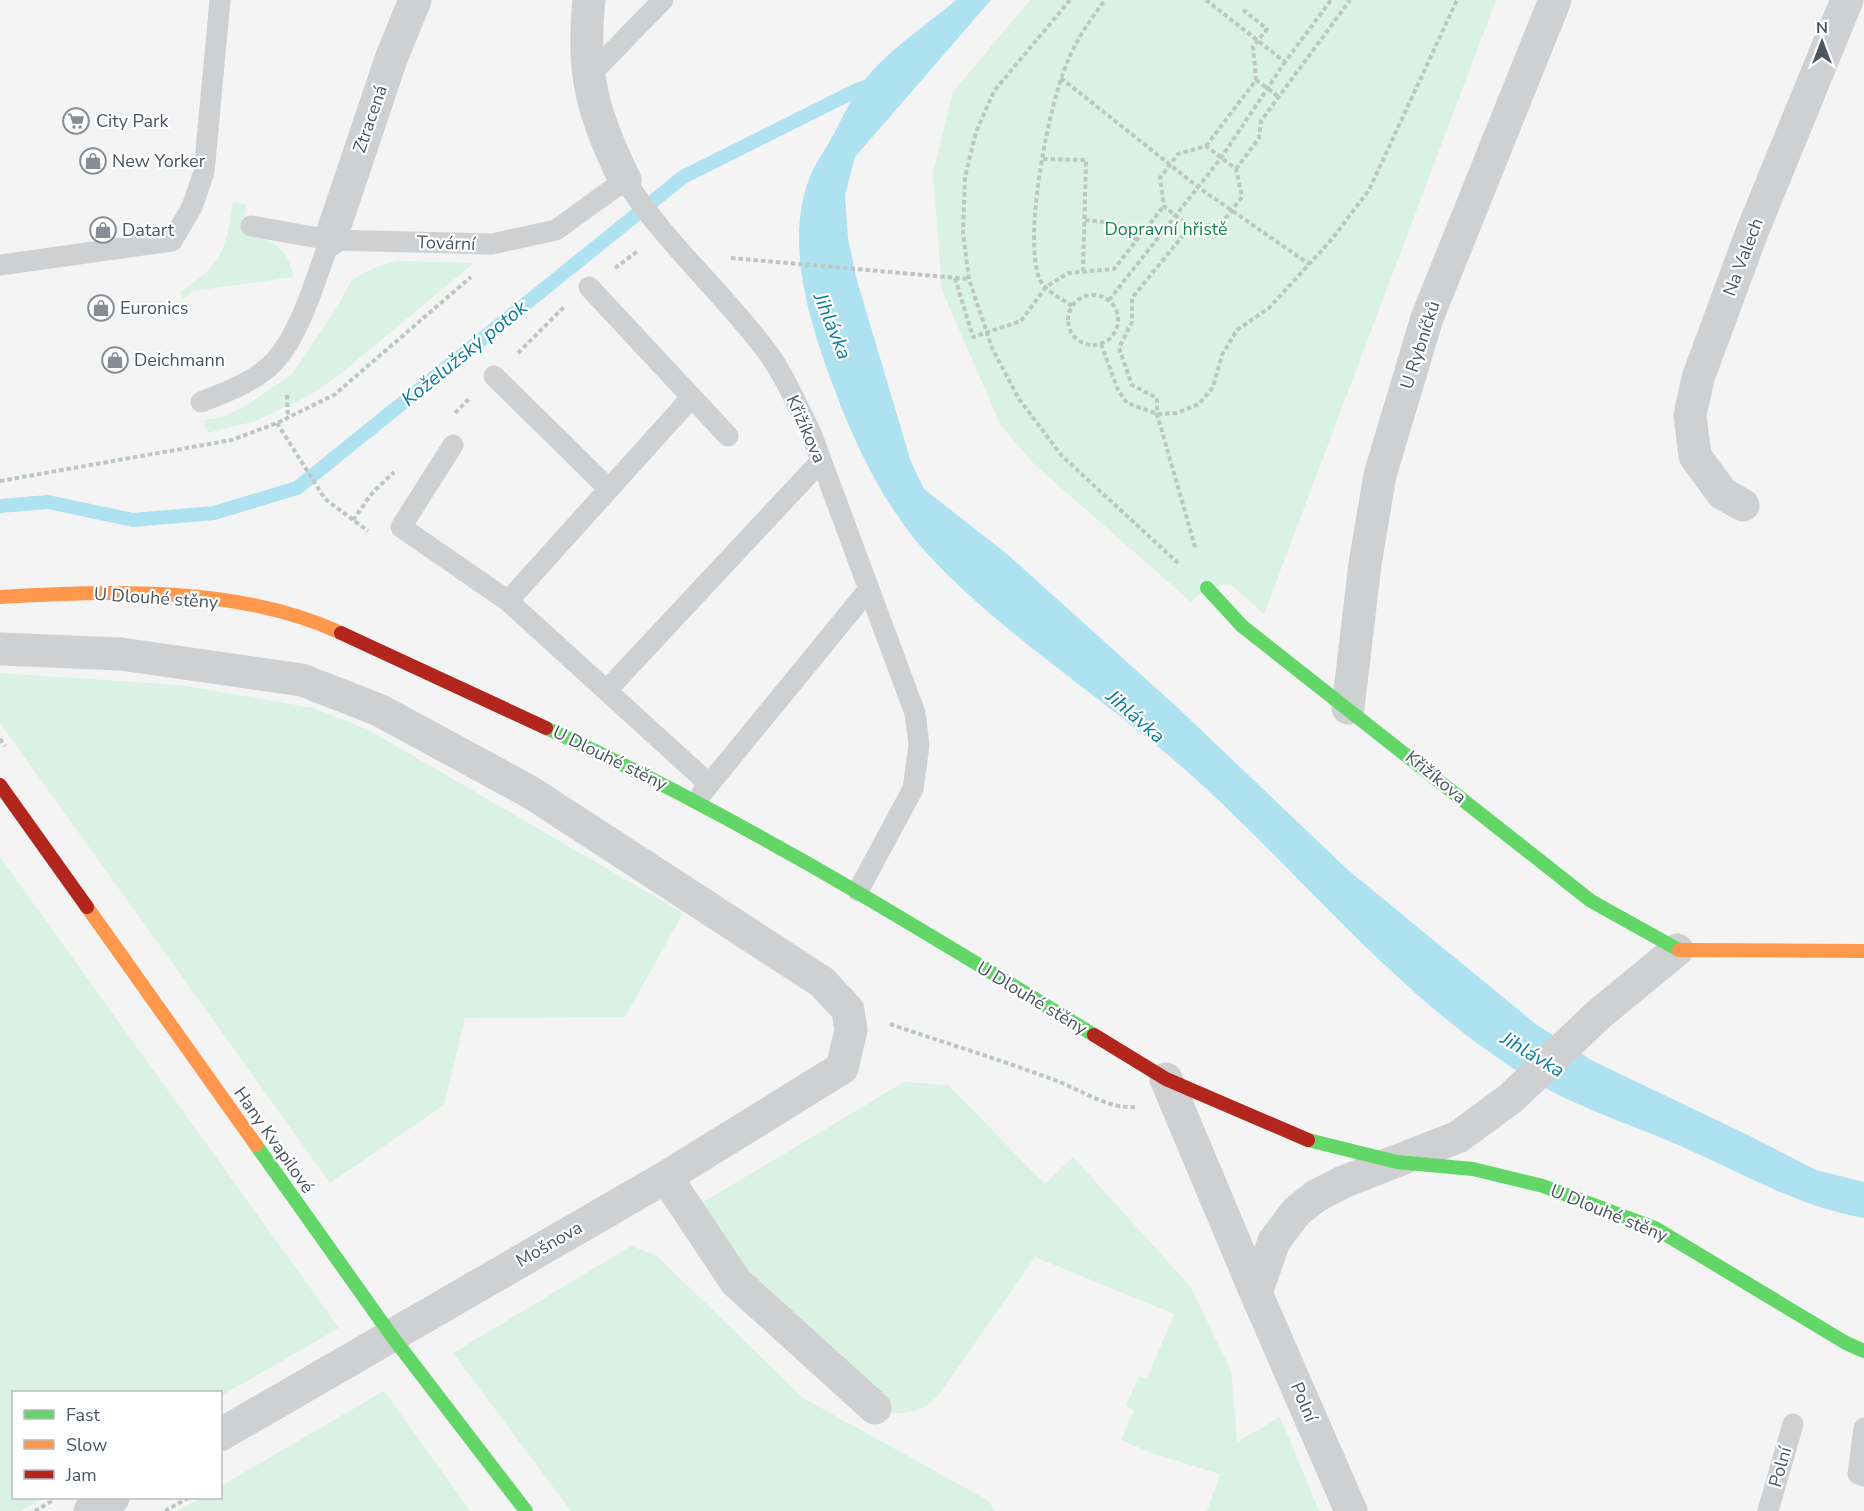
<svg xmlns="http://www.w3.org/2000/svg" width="1864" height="1511" viewBox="0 0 1864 1511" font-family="'Nunito Sans',sans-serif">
	<rect width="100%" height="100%" fill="#f4f4f4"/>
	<!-- green -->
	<path fill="#d9f2e3" d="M1030 0H1496L1264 614 1230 584 1207 588 1191 602 1034 464 1000 424 942 290 933 173 953 92Z
		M233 202 247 205 243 227 245 234C253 239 261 238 269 241 284 247 291 262 293 277L193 291 183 299 181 291C223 265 226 248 233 202Z
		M397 261 474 263 339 375 310 395 256 421 207 433 204 420 223 417 247 405 292 374 336 309 351 281 373 268Z
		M0 673 180 685 313 708 367 729 683 913 625 1017 465 1018 444 1105 330 1183 0 723Z
		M0 857 339 1328 221 1396 220 1392H14V1498H44L21 1511H0Z
		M904 1082 948 1085 1045 1184 1073 1157 1190 1286 1231 1371 1237 1442 1280 1417 1319 1511H1207L1220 1474 1154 1454 1121 1440 1134 1410 1126 1406 1139 1376 1147 1379 1174 1314 1035 1257 938 1396C921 1413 905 1414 882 1413L866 1378 685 1213Z
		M631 1246 657 1256 803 1398 989 1501 994 1511H571L453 1353Z
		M384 1391 470 1511H177L200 1498H220L221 1486Z"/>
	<!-- water -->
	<path fill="#aee2f0" d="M956 0H991L855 157 845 195 848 238 856 277 911 462 924 489 1007 554 1178 708 1348 870 1537 1025 1593 1061 1752 1137 1816 1170 1864 1182V1218C1804 1208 1751 1178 1696 1153 1641 1127 1582 1111 1530 1079 1402 1001 1309 883 1200 783 1115 705 1015 645 935 562 889 515 858 452 835 391 811 326 784 247 809 179 815 163 827 147 835 132 846 110 856 88 873 70 897 44 929 23 956 0Z"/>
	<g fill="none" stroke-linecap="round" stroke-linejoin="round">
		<!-- stream -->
		<path stroke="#aee2f0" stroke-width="14" d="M0 506 48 502 133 520 214 513 297 488 683 177 857 90 875 84"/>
		<!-- path -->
		<path stroke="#bcc7c4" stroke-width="4" stroke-dasharray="4.5 3" stroke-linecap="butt" d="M1070 0 994 91 976 132 965 177 963 233 969 279 992 348 1019 399 1062 456 1178 563
			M1206 0 1285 62 1331 0
			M1061 78 1198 187 1309 264
			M1256 80 1279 97
			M1206 146 1256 80 1253 47 1267 29 1242 9
			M1043 159 1086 160 1083 271
			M1236 169 1259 138 1261 121 1350 0
			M1085 220 1113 223 1137 240
			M1190 227 1164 206 1160 178 1178 154 1206 146 1236 169 1242 197 1221 224 1190 227 1132 298V322L1119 348 1132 385 1157 398V414L1196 550
			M731 258 969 279
			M615 268 638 251
			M955 278 973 337 1021 321 1046 287 1068 273 1114 269 1164 206
			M1068 320a25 25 0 1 1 50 0a25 25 0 1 1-50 0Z
			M1109 300 1221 158 1285 62
			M1072 306C1061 298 1046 292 1040 280 1022 239 1049 104 1067 63 1076 40 1090 20 1105 0
			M1101 344 1118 390 1127 403 1157 414 1177 413 1199 404 1213 387 1222 355 1237 330 1269 308 1332 239 1369 190 1457 0
			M518 353 564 307
			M287 395 288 418
			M455 413 471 397
			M277 423 325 499 368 531
			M0 481 232 440 277 423 334 395 471 277
			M353 520 373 492 394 472
			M0 739 5 746
			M890 1024C945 1043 1002 1060 1057 1081 1081 1090 1108 1109 1135 1107
			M35 1511 52 1501
			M165 1511 188 1498"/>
		<!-- lane -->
		<path stroke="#ced0d2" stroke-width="21" d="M587 78 663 0
			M251 226 330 240 492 244 556 230 625 180C664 241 718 288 762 345 783 371 796 403 811 433L915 713 919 745 913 789 858 891
			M0 265 172 241 192 207 204 172 220 0
			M589 287 728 436
			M494 376 609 489
			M691 398 508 601 709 784
			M201 402C227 392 254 382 274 362 301 333 316 277 330 240
			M453 445 401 527 508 601
			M607 690 821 461
			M702 793 869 589
			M1864 1428 1858 1474 1864 1476
			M1768 1511 1793 1424"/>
		<!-- street -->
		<path stroke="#ced0d2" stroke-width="33" d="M589 0C581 73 593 115 625 180
			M330 240 391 59 415 0
			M1743 505 1722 493 1695 456 1690 415 1698 378 1752 232 1847 0
			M0 649 121 654 302 680 379 710 530 792 822 982 848 1010 851 1030 842 1068 666 1177 220 1435
			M1348 708 1365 564 1380 475 1427 318 1555 0
			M1166 1079 1256 1293 1274 1241 1297 1211 1316 1196 1343 1182 1458 1137 1511 1098 1598 1015 1677 950
			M666 1177 736 1282 875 1408
			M1256 1293 1351 1511
			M90 1511 113 1498"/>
		<!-- fast -->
		<path stroke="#63d668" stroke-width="14" d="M1207 588 1242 626 1591 901 1679 950
			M546 728C737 815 915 926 1094 1035
			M1308 1140 1397 1162 1473 1169 1543 1186 1655 1228 1846 1343 1864 1351
			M256 1145 391 1335 526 1511"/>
		<!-- slow -->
		<path stroke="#ff974d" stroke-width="14" d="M0 597C112 591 237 585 341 633
			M87 907 256 1145
			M1679 950 1864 951"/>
		<!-- jam -->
		<path stroke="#b3261e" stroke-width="14" d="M341 633 546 728
			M0 785 87 907
			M1094 1035 1166 1079 1308 1140"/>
	</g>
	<!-- icons -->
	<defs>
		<g id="supermarket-ring" transform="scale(1.35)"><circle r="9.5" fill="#fff" stroke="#868d94" stroke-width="1.5"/><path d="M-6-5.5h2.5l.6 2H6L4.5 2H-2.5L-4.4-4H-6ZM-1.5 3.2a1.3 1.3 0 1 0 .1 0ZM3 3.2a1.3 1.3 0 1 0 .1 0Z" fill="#868d94"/></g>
		<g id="shop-ring" transform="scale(1.35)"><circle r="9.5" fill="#fff" stroke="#868d94" stroke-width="1.5"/><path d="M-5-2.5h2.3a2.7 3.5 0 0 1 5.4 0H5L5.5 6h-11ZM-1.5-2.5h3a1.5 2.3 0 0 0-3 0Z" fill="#868d94"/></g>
	</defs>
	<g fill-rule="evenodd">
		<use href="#supermarket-ring" x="76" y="121"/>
		<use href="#shop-ring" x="93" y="161"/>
		<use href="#shop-ring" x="103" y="230"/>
		<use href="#shop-ring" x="101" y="308"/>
		<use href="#shop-ring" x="115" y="360"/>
	</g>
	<g text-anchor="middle" stroke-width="4.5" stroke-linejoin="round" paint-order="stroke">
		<!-- street labels -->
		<g font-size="18" fill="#4a5661" stroke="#fff">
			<text transform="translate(370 119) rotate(-71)" y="6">Ztracená</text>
			<text transform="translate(446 243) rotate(2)" y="6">Tovární</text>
			<text transform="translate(1743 257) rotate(-69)" y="6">Na Valech</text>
			<text transform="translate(1420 345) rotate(-72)" y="6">U Rybníčků</text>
			<text transform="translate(806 429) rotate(66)" y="6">Křižíkova</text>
			<text transform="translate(156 598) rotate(4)" y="6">U Dlouhé stěny</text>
			<text transform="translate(610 758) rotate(26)" y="6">U Dlouhé stěny</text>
			<text transform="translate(1436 777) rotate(39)" y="6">Křižíkova</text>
			<text transform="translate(1032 998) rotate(31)" y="6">U Dlouhé stěny</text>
			<text transform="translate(274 1140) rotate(55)" y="6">Hany Kvapilové</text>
			<text transform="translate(1609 1213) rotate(22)" y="6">U Dlouhé stěny</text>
			<text transform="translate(549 1244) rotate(-30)" y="6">Mošnova</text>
			<text transform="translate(1304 1402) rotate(67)" y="6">Polní</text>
			<text transform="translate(1780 1467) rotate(-74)" y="6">Polní</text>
		</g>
		<!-- poi labels -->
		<g font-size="18" fill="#4a5661" stroke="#fff" text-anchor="start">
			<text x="96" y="127">City Park</text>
			<text x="112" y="167">New Yorker</text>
			<text x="122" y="236">Datart</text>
			<text x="120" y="314">Euronics</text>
			<text x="134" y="366">Deichmann</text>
		</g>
		<!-- park labels -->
		<g font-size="18" fill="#17864f" stroke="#fff">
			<text x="1166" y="235">Dopravní hřistě</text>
		</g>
		<!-- water labels -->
		<g font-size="20" font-style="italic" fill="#0c7c9b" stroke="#fff">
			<text transform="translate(833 326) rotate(68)" y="7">Jihlávka</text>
			<text transform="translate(464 353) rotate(-39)" y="7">Koželužský potok</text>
			<text transform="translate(1136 716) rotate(41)" y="7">Jihlávka</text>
			<text transform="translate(1533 1054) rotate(31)" y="7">Jihlávka</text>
		</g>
	</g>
	<!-- legend -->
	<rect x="12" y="1391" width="210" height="108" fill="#ffffff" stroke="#b7bbc0" stroke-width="1.5"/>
	<rect x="24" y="1410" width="30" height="9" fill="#63d668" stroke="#b7bbc0" stroke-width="1.5"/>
	<text x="66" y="1421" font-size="18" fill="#4a5661">Fast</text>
	<rect x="24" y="1440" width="30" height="9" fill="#ff974d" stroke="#b7bbc0" stroke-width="1.5"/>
	<text x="66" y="1451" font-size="18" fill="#4a5661">Slow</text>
	<rect x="24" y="1470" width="30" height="9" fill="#b3261e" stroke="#b7bbc0" stroke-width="1.5"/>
	<text x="66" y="1481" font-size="18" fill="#4a5661">Jam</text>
	<!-- north arrow -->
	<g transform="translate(1822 42)" stroke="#ffffff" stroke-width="4.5" paint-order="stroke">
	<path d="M0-4.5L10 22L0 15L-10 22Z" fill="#4a5661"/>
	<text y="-9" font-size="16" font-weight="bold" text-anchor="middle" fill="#4a5661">N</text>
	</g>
</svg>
